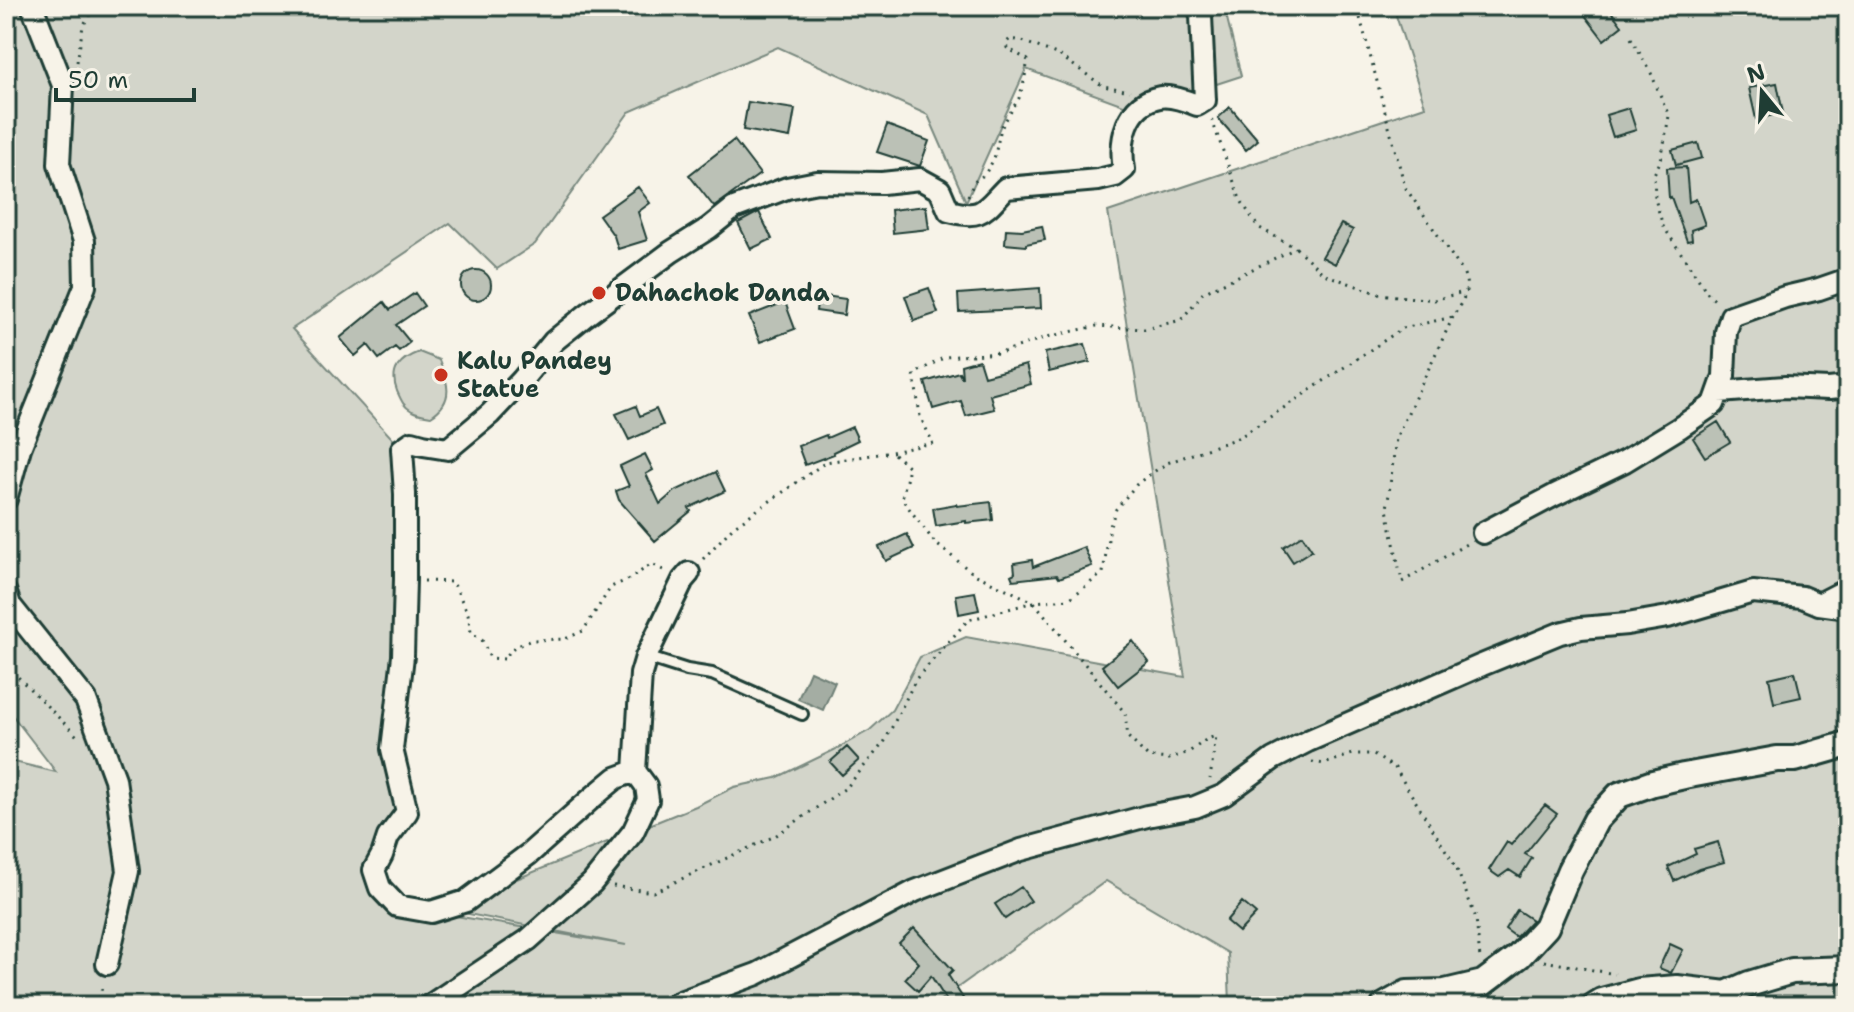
<svg xmlns="http://www.w3.org/2000/svg" width="1854" height="1012" viewBox="0 0 1854 1012" font-family="'Shantell Sans',sans-serif">
	<rect width="100%" height="100%" fill="#f7f3e8"/>
	<filter id="ink" filterUnits="userSpaceOnUse"><feTurbulence type="fractalNoise" baseFrequency=".0125" numOctaves="2"/><feDisplacementMap in="SourceGraphic" scale="16" xChannelSelector="R" yChannelSelector="G"/><feConvolveMatrix kernelMatrix="1 2 1 2 8 2 1 2 1" color-interpolation-filters="sRGB"/></filter>
	<g filter="url(#ink)">
		<!-- green -->
		<path fill="#d3d5ca" stroke="#79897f" stroke-width="2" d="M6 6H1224L1241 76 1137 110 1026 69 966 202 928 115 778 47 629 112 535 244 497 269 450 223 292 329 402 449 392 749 407 812 374 870 397 906 626 945 443 909 696 806 734 787 776 778 834 750 870 730 892 710 920 657 966 637 1185 677 1108 212 1425 106 1393 6H1848V1006H1232L1230 1004 1228 953 1106 881 932 1006H6V760L56 772 6 707V283L8 281 6 264Z
			M419 352 439 360C448 382 455 401 431 416 425 415 418 414 412 411 403 406 401 400 397 391 389 370 400 359 419 352Z"/>
		<!-- water -->
		<path fill="#a4ada3" stroke="#6f8077" stroke-width="2" d="M810 671 835 682 823 710 798 699Z"/>
		<!-- building -->
		<path fill="#bbc1b6" stroke="#1f3d34" stroke-width="2" d="M1578 6H1607L1622 26 1604 40Z
			M1777 83 1783 113 1756 119 1749 88Z
			M748 102 795 109 790 138 743 130Z
			M1230 107 1258 140 1246 150 1218 118Z
			M1629 108 1636 130 1613 137 1606 115Z
			M887 125 929 141 920 166 877 152Z
			M734 140 760 174 714 207 689 175Z
			M1698 143 1702 158 1676 165 1672 150Z
			M1686 167 1689 202 1696 199 1705 225 1691 230 1692 240 1687 241 1671 197 1669 198 1667 168Z
			M638 187 650 203 638 212 647 240 618 249 614 236 599 215Z
			M926 206 929 229 893 233 891 210Z
			M759 212 772 239 751 249 738 223Z
			M1341 224 1353 230 1335 264 1322 257Z
			M1042 226 1045 240 1026 244V246L1005 244 1006 229 1022 230Z
			M461 285a15 15 0 1 1 30 0a15 15 0 1 1-30 0Z
			M929 288 938 313 914 321 905 296Z
			M1040 288 1041 308 959 312 958 294Z
			M415 293 424 306 396 325 410 342 399 351 395 347 379 359 368 345 355 356 340 338 384 302 390 310Z
			M818 295 846 299 844 315 816 311Z
			M785 302 795 329 760 342 749 316Z
			M1085 344 1090 362 1049 372 1045 353Z
			M979 360 984 376 1026 365 1031 384 990 395 994 409 966 416 961 401 933 409 925 382 959 372 962 378 961 365Z
			M636 406 640 416 656 409 663 425 629 440 616 414Z
			M1718 422 1730 442 1705 457 1693 438Z
			M852 427 858 440 833 452 834 454 805 465 798 446 826 435 827 438Z
			M645 454 653 470 646 474 660 504 675 491 716 472 725 491 689 508 691 511 655 541 619 500 616 491 629 486 620 466Z
			M991 502 993 520 966 523V521L936 526 933 508 956 504 957 506Z
			M907 534 914 548 886 561 879 547Z
			M1302 535 1312 550 1293 562 1283 547Z
			M1084 547 1092 566 1059 578 1057 575 1013 580 1011 575 1015 573 1014 563 1032 560 1033 567Z
			M975 592 979 610 959 614 956 595Z
			M1133 641 1149 662 1118 686 1102 666Z
			M1795 672 1801 697 1774 703 1769 678Z
			M847 747 859 760 842 775 830 762Z
			M1545 805 1557 814 1525 854 1532 858 1520 877 1509 870 1499 877 1489 870 1507 842 1511 845Z
			M1718 842 1724 862 1699 869 1674 881 1668 867 1696 854 1694 849Z
			M1021 887 1031 901 1005 919 995 904Z
			M1242 902 1256 914 1239 932 1226 921Z
			M1517 910 1532 920 1516 937 1505 929Z
			M914 928 953 970 948 975 968 1006H950L931 976 918 991 905 979 919 963 899 943Z
			M1670 944 1683 950 1671 973 1659 968Z"/>
		<g fill="none" stroke-linecap="round" stroke-linejoin="round">
			<!-- service casing -->
			<g stroke="#1f3d34" stroke-width="16">
				<path id="service" d="M646 657 687 670 712 674 802 714"/>
			</g>
			<!-- minor casing -->
			<g stroke="#1f3d34" stroke-width="26">
				<path id="minor" d="M1719 392 1785 387 1829 389 1848 387
					M6 499 20 448 85 286 84 241 59 164 63 85 32 6
					M1483 533 1555 495 1625 461 1679 428 1714 404 1724 376 1726 332 1731 316 1785 297 1819 289 1848 279
					M6 593 10 605 86 700 115 779 128 871 107 964
					M1819 604 1848 589
					M635 771 616 778 592 798 529 854 466 901 431 912 397 906 380 888 374 870 382 855 388 837 407 812 392 749 403 656 405 579V494L402 449 412 442 423 445 448 449 490 414 522 380 554 341 585 316 671 252 709 228 734 208 787 188 817 182 882 183 920 179 940 190 949 211C983 220 984 210 1006 188L1098 180 1115 176 1124 169C1119 141 1126 103 1160 97 1171 95 1187 101 1197 105L1205 100 1201 16 1198 6
					M429 1006 528 940 592 883 633 832 648 800 646 786 635 771 641 674 646 657 683 580 689 573
					M673 1006 680 1002 757 974 915 891 1021 850 1147 816 1195 807 1224 795 1273 759 1308 741 1482 665 1560 633 1581 628 1627 624 1668 617 1753 592 1802 597 1819 604 1848 608"/>
			</g>
			<!-- tertiary casing -->
			<g stroke="#1f3d34" stroke-width="30">
				<path id="tertiary" d="M1384 1006 1407 993 1445 992 1483 983 1519 956 1546 927 1570 870 1596 820 1619 795 1653 783 1684 776 1777 759H1795L1848 744
					M1594 1006 1602 1001 1639 991 1677 988 1726 994 1749 984 1792 971 1848 969"/>
			</g>
			<!-- path -->
			<path stroke="#1f3d34" stroke-width="3" stroke-dasharray="2 6" stroke-linecap="butt" d="M186 6 253 10 261 6
				M1631 38 1651 73 1669 116 1661 160 1654 174 1655 199 1663 226 1709 295 1717 302
				M77 62 83 26 95 6
				M968 196 974 182 985 174 994 159 1001 128 1019 98 1024 82 1028 60 1007 48 1006 43 1010 39 1022 41 1059 55 1103 86 1130 91
				M1296 248 1324 274 1379 294 1434 300 1467 291
				M1453 317 1396 438 1387 509 1402 582 1468 543
				M894 454 909 467 902 499 935 543 974 574 1034 602 1125 713 1128 737 1148 757 1169 759 1189 752 1207 739 1216 736 1210 779
				M703 559 733 527 826 462 892 452 933 443 920 416 914 374 945 357 1000 353 1047 337 1097 326 1145 329 1181 320 1203 293 1296 248 1258 227 1240 199 1212 120
				M424 581 453 582 468 614 471 632 482 640 490 658 505 659 511 649 531 640 565 639 583 631 611 587 629 579 652 564 665 571
				M6 667 17 676 78 737
				M1312 762 1324 764 1353 754H1372L1395 768 1456 867 1476 918 1480 959
				M613 886 653 892 775 836 847 787 885 741 916 679 968 620 1034 602 1069 599 1103 573 1110 526 1116 509 1136 485 1146 477 1167 463 1240 437 1403 328 1453 317C1462 300 1472 291 1463 272L1405 187 1357 6
				M1544 961 1615 974
				M97 1006 103 983
				M828 1006 835 1004"/>
			<!-- service -->
			<use href="#service" stroke="#f7f3e8" stroke-width="10"/>
			<!-- minor -->
			<use href="#minor" stroke="#f7f3e8" stroke-width="20"/>
			<!-- tertiary -->
			<use href="#tertiary" stroke="#f7f3e8" stroke-width="24"/>
		</g>
	</g>
	<!-- markers -->
	<g fill="#c8321e" stroke="#f7f3e8" stroke-width="3">
		<circle cx="599" cy="293" r="8"/>
		<circle cx="441" cy="375" r="8"/>
	</g>
	<g text-anchor="middle" stroke-width="8" stroke-linejoin="round" paint-order="stroke">
		<!-- poi labels -->
		<g font-size="24" font-weight="bold" fill="#1f3d34" stroke="#f7f3e8" text-anchor="start">
			<text x="615" y="301">Dahachok Danda</text>
			<text x="457" y="369">Kalu Pandey<tspan x="457" dy="28">Statue</tspan></text>
		</g>
	</g>
	<!-- margin -->
	<rect width="1854" height="1012" fill="none" stroke="#f7f3e8" stroke-width="32"/>
	<rect x="16" y="16" width="1822" height="980" fill="none" stroke="#1f3d34" stroke-width="3" filter="url(#ink)"/>
	<!-- north arrow -->
	<g transform="translate(1762 92) rotate(342)" stroke="#f7f3e8" stroke-width="6" paint-order="stroke">
	<path d="M0-6L14 30L0 20L-14 30Z" fill="#1f3d34"/>
	<text y="-12" font-size="22" font-weight="bold" text-anchor="middle" fill="#1f3d34">N</text>
	</g>
	<!-- scale -->
	<path d="M56 88v12h138v-12" fill="none" stroke="#1f3d34" stroke-width="4"/>
	<text x="68" y="88" font-size="24" fill="#1f3d34" stroke="#f7f3e8" stroke-width="6" paint-order="stroke">50 m</text>
</svg>
